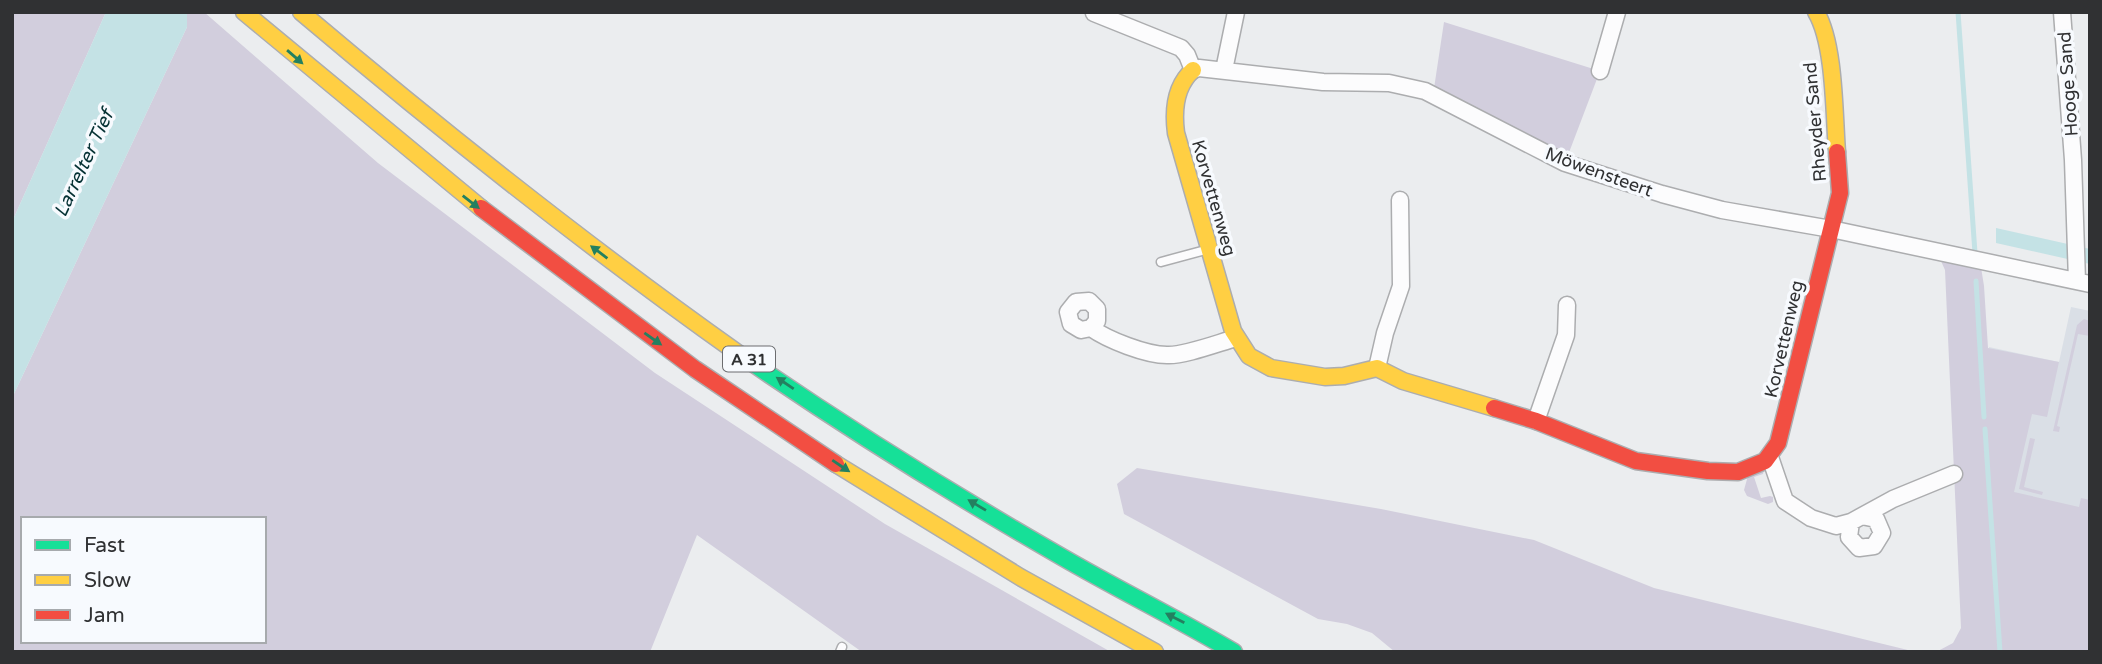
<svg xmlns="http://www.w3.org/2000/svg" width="2102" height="664" viewBox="0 0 2102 664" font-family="'Varela Round',sans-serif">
	<rect width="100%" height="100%" fill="#ebedef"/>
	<!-- built -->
	<path fill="#dadfe6" d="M2071 307 2090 311V652H2007L1989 347 2059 362Z"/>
	<!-- green -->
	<path fill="#d2cedd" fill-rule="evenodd" d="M12 12H106L12 222Z
		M187 12H204L378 163 655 373 885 524 1111 652H862L697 535 650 652H12V398L187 27ZM23 519H264V641H23Z
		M1444 22 1600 71 1565 163 1433 95Z
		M1937 252 1980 261 1984 286 1988 348 2059 362 2047 417 2032 414 2014 492 2079 507 2081 498 2090 500V652H1936L1953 643 1961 628 1945 270Z
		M2084 319 2090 321V336L2078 334 2057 426 2060 427 2059 432 2053 431 2077 325Z
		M2030 438 2035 439 2024 487 2043 492 2042 495 2019 489Z
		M1137 468 1381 509 1534 540 1654 588 1916 652H1395L1372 633 1347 624 1318 619 1124 514 1117 484Z
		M1764 470 1763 474 1754 477 1761 498 1770 496 1773 497V502L1768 504 1747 496 1744 490 1749 472Z"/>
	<!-- water -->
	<path fill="#c4e2e5" d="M106 12H187V27L12 398V222Z
		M1996 228 2090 249V264L1996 243Z"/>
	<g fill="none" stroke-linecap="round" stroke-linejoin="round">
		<!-- stream -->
		<path stroke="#c4e2e5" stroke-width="5" d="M1958 12 1975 253
			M1976 281 1984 417
			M1985 429 2000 652"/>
		<!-- lane casing -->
		<g stroke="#acadaf" stroke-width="11">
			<path id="lane" d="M1161 262 1209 249
				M840 652 842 647"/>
		</g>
		<!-- street casing -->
		<g stroke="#acadaf" stroke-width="19">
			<path id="street" d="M2062 12 2073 160 2077 281
				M1094 13 1181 48 1187 55 1193 70 1199 68 1323 82 1389 83 1425 91 1565 163 1662 194 1722 210 1831 229 2090 284
				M1224 70 1236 12
				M1600 71 1617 12
				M1091 328 1097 321V309L1089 301 1076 302 1068 312 1071 324 1081 330 1091 328C1108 340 1146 355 1167 355 1184 356 1218 343 1236 338
				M1377 368 1385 333 1401 286 1400 200
				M1536 421 1566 335 1567 305
				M1770 457 1785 501 1811 518 1836 526 1851 522 1893 499 1954 474
				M1851 522 1849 537 1859 548 1874 546 1882 533 1876 519 1862 516"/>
		</g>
		<!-- fast casing -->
		<g stroke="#acadaf" stroke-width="19">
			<path id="fast" d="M739 354C844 426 952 494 1062 557 1119 590 1178 619 1234 652"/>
		</g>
		<!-- slow casing -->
		<g stroke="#acadaf" stroke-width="19">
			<path id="slow" d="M244 12 481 208
				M301 12C443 132 588 247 739 354
				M1816 12C1835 44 1834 114 1837 152
				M1193 70C1175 86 1173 110 1176 133L1233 331 1249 356 1271 368 1325 377 1344 376 1377 368 1403 381 1494 408
				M836 464 1020 577 1155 652"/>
		</g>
		<!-- jam casing -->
		<g stroke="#acadaf" stroke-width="19">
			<path id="jam" d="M481 208 695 369 836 464
				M1494 408 1536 421 1636 461 1708 471 1738 472 1765 461 1778 443 1840 193 1837 152"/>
		</g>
		<!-- lane -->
		<use href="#lane" stroke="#fcfcfd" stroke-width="8"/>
		<!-- street -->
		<use href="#street" stroke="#fcfcfd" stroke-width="16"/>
		<!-- fast -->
		<use href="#fast" stroke="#16e098" stroke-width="16"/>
		<!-- slow -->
		<use href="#slow" stroke="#ffcf43" stroke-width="16"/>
		<!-- jam -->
		<use href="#jam" stroke="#f24e42" stroke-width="16"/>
	</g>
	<!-- one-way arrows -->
	<defs><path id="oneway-solid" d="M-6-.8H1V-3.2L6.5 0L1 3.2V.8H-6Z" transform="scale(1.75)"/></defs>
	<g fill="#248060">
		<use href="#oneway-solid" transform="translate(295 57) rotate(41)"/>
		<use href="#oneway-solid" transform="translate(471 202) rotate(38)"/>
		<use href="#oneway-solid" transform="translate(599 252) rotate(-143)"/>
		<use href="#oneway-solid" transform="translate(653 339) rotate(35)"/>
		<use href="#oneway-solid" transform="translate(785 383) rotate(-146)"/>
		<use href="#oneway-solid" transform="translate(841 466) rotate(34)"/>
		<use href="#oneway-solid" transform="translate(977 505) rotate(-149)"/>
		<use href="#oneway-solid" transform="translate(1175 618) rotate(-153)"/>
	</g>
	<g text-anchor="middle" stroke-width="7" stroke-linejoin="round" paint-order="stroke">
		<!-- shield labels -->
		<rect fill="#f7fafe" stroke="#6c6d70" stroke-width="2" x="723" y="346.5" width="52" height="25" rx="5"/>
		<g font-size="16" font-weight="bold" fill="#303133">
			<text x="749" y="365">A 31</text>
		</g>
		<!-- street labels -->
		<g font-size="18" fill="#303133" stroke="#f7fafe">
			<text transform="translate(2068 84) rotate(-94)" y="6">Hooge Sand</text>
			<text transform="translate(1815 122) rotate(-95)" y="6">Rheyder Sand</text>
			<text transform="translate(1599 172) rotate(20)" y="6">Möwensteert</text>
			<text transform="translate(1214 198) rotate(74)" y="6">Korvettenweg</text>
			<text transform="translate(1784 339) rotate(-77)" y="6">Korvettenweg</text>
		</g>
		<!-- water labels -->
		<g font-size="19" font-style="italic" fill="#053134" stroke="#f7fafe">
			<text transform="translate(83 163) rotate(-65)" y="7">Larrelter Tief</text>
		</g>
	</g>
	<!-- border -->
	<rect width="2102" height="664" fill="none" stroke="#303133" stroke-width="28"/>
	<!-- legend -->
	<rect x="21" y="517" width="245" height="126" fill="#f7fafe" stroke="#a7aaad" stroke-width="2"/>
	<rect x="35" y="540" width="35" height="10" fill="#16e098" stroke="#a7aaad" stroke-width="2"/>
	<text x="84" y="552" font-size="21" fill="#303133">Fast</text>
	<rect x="35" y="575" width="35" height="10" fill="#ffcf43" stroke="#a7aaad" stroke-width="2"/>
	<text x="84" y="587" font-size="21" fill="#303133">Slow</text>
	<rect x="35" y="610" width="35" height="10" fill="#f24e42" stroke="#a7aaad" stroke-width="2"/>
	<text x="84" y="622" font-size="21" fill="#303133">Jam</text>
</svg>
